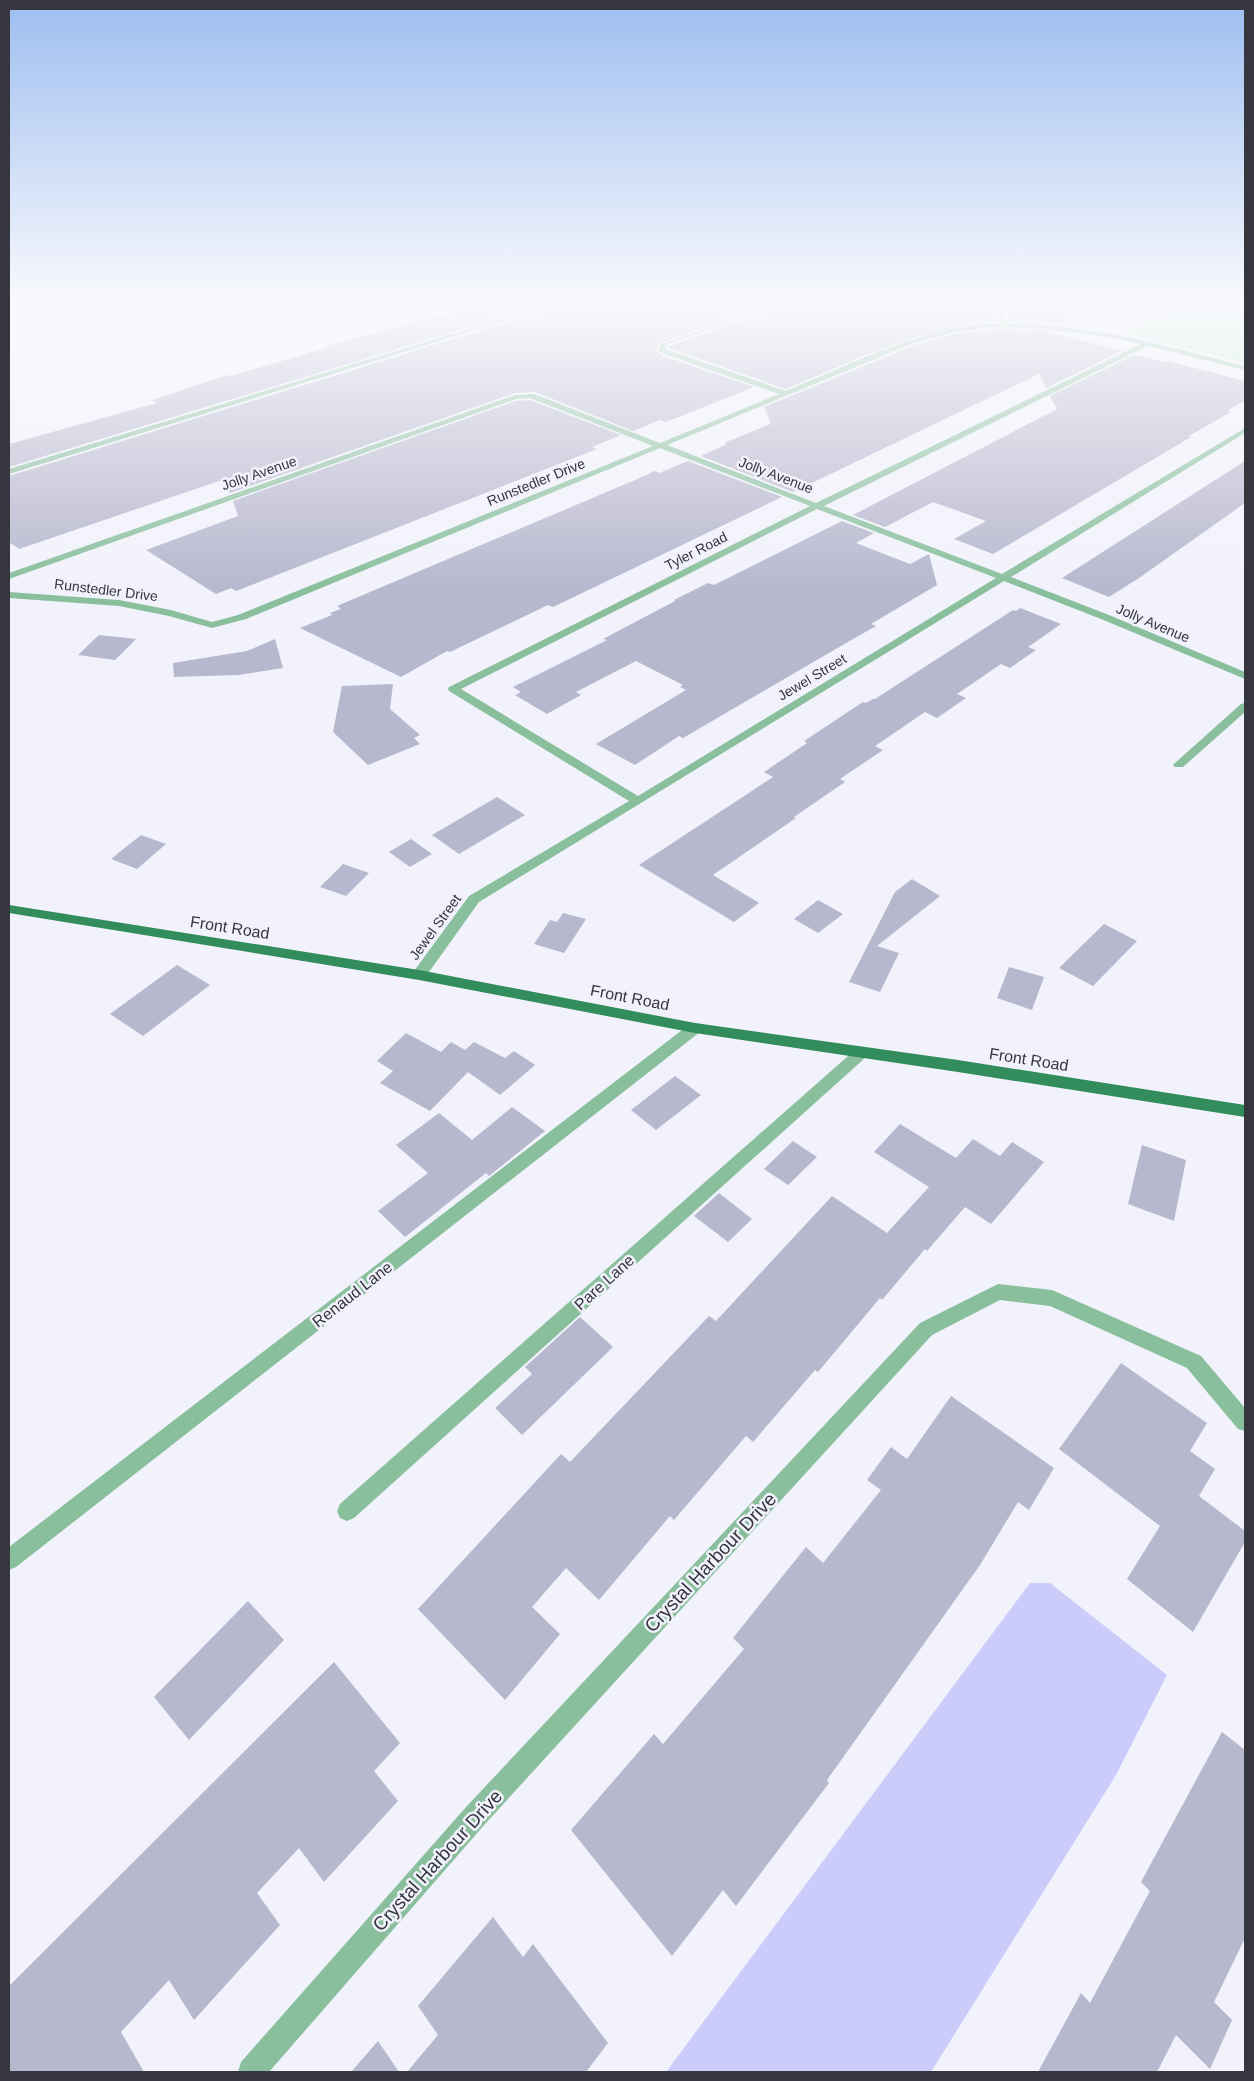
<svg xmlns="http://www.w3.org/2000/svg" width="1254" height="2081" viewBox="0 0 1254 2081" font-family="Helvetica,sans-serif">
	<rect width="100%" height="100%" fill="#f1f2fb"/>
	<!-- green -->
	<path fill="#bdeccd" d="M1190 300H1245V363L1122 332Z"/>
	<!-- water -->
	<path fill="#ccccfb" d="M111 305H165L182 307 180 313 163 316 74 313 76 309Z
		M1030 1583H1050L1167 1675 1116 1775 931 2072H666Z"/>
	<g fill="none" stroke-linecap="round" stroke-linejoin="round">
		<!-- stream -->
		<path stroke="#ccccfb" stroke-width="4.5" d="M9 309H76"/>
	</g>
	<!-- building -->
	<path fill="#b7b7ce" d="M497 300H558L9 467V444L157 403 152 400 228 375 231 376 329 347 326 346Z
		M574 300H779L658 344 656 351 663 356 754 387 666 422 660 420 633 431 535 392 515 393 230 493 225 479 19 549 9 542V476L573 302Z
		M794 300H1012L1003 304 995 312 998 321 973 323 918 336 863 356 786 389 668 348 669 346 793 302Z
		M1024 300H1113L1058 324 1009 321 1005 314Z
		M995 329 1046 331 1122 351 1046 388 1039 374 793 492 701 456 727 444 724 443 770 424V421L764 407 915 345 954 334Z
		M1134 355 1165 362 1168 361 1245 381V400L1227 411 1231 412 1189 436 1191 437 993 554 954 539 986 521 933 502 885 527 853 515 1057 409 1050 396Z
		M530 400 621 435 592 447 597 449 236 591 231 588 216 594 146 550 238 516 233 501 516 401Z
		M688 461 782 497 553 607 548 605 450 652 447 651 401 677 300 628 332 615 330 613 341 609 337 606 635 480 655 471 659 473Z
		M1245 461V503L1139 578 1109 597 1062 578Z
		M842 521 874 533 856 543 910 564 929 554 937 585 871 624 876 626 853 639 683 738 679 736 635 765 596 744 686 690 680 687 683 685 636 661 576 692 581 695 547 714 515 695 521 692 513 687 607 640 603 639 675 601 674 600 708 583 714 585Z
		M1020 608 1061 624 1028 647 1036 650 1010 668 1001 664 957 694 966 698 937 718 925 712 875 746 883 750 840 779 845 782 794 817 796 818 713 875 759 903 734 922 639 865 773 777 764 772 807 743 804 741 863 702 866 703 873 699H875L1013 610 1016 611Z
		M99 635 136 639 115 660 78 655Z
		M275 639 283 668 239 675 174 677 173 663 247 651Z
		M393 684 390 709 420 735 414 738 420 744 368 765 333 732 342 686Z
		M497 797 525 815 459 854 432 835Z
		M141 835 166 844 137 869 111 859Z
		M411 839 432 854 410 867 389 852Z
		M343 864 369 873 346 896 320 887Z
		M912 879 940 896 877 946 899 953 880 992 849 982 895 892Z
		M818 900 843 914 818 933 794 919Z
		M563 913 586 919 564 953 534 944 550 920 557 922Z
		M1104 924 1137 941 1093 986 1059 968Z
		M177 965 210 985 143 1036 110 1014Z
		M1009 967 1044 977 1032 1010 997 998Z
		M406 1033 441 1052 451 1042 465 1050 474 1042 505 1058 514 1051 535 1065 500 1095 468 1072 430 1111 380 1083 393 1071 377 1061Z
		M675 1076 701 1095 656 1130 631 1110Z
		M512 1107 545 1131 489 1176 486 1173 405 1237 378 1211 428 1173 396 1145 439 1113 472 1140Z
		M900 1124 956 1158 973 1139 1000 1156 1012 1142 1044 1162 991 1224 965 1207 927 1251 925 1249 882 1300 880 1298 818 1372 815 1370 753 1442 746 1436 674 1520 670 1516 599 1600 566 1568 532 1607 560 1634 505 1700 418 1609 561 1454 570 1462 709 1316 716 1321 832 1196 887 1233 929 1187 874 1152Z
		M793 1141 817 1157 788 1185 764 1169Z
		M1142 1145 1186 1160 1174 1221 1128 1204Z
		M719 1193 752 1219 728 1242 694 1216Z
		M580 1317 613 1347 522 1435 495 1408 532 1374 525 1367Z
		M1121 1363 1207 1423 1190 1451 1215 1469 1199 1496 1245 1531V1542L1193 1632 1127 1579 1160 1526 1059 1449Z
		M951 1396 1054 1468 1029 1510 1018 1502 980 1565 827 1780 829 1783 736 1906 723 1890 672 1956 571 1830 654 1734 663 1744 744 1649 733 1638 806 1547 823 1563 881 1490 867 1480 891 1447 907 1459Z
		M248 1601 284 1640 189 1740 154 1697Z
		M334 1662 400 1743 374 1771 398 1801 324 1882 299 1848 257 1893 280 1925 194 2020 169 1980 121 2032 144 2072H9V1986Z
		M1222 1732 1245 1750V1938L1214 2002 1232 2020 1210 2069 1176 2035 1157 2072H1038L1081 1993 1090 2003 1150 1891 1141 1882Z
		M493 1917 523 1957 533 1944 608 2043 586 2072H407L438 2035 418 2006Z
		M378 2041 399 2072H351Z"/>
	<g fill="none" stroke-linecap="round" stroke-linejoin="round">
		<!-- minor -->
		<path fill="#89bf9c" fill-rule="evenodd" d="M563 300H572L9 474V469Z
			M784 300H792L668 344 665 349 786 391C852 364 928 323 1001 323L996 313C1002 305 1011 300 1022 300L1002 313 1008 323C1089 324 1167 346 1245 366V370L1148 346 824 506 1002 574 1245 428V433L1011 577 1109 615 1245 672V679L1101 619 1004 581 479 902 424 979H414L412 975 414 971 469 896 629 801 449 691 448 689 449 687 810 506 660 448 246 619 212 628 169 616 119 606 9 598V592L119 600 171 610 212 622 238 615 653 446 530 398 516 399 12 578 9 579V573L515 395 534 394 660 443 779 394 664 354 658 350 660 345ZM995 327C1045 328 1092 333 1141 344L816 503 667 445 914 343 954 332ZM817 509 996 578 638 796 461 689Z
			M1245 703V712L1183 767H1175L1173 765 1175 763 1241 704Z
			M695 1023 700 1024 702 1028 700 1032 16 1567 9 1570V1547L690 1024Z
			M861 1047 866 1049 869 1053 866 1057 354 1518 347 1521 340 1518 337 1511 340 1504 856 1049Z
			M998 1284 1052 1290 1201 1356 1245 1408V1431L1238 1429 1187 1368 1050 1306 1000 1300 932 1335 485 1824 269 2072H238L241 2062 467 1806 920 1323Z"/>
		<!-- major -->
		<path fill="#338c5b" fill-rule="evenodd" d="M9 905 419 970 695 1023 958 1060 1245 1105V1117L958 1072 695 1033 419 980 9 913Z"/>
	</g>
	<!-- sky -->
	<linearGradient id="sky" x2="0" y2="1"><stop stop-color="#9dbef0"/><stop offset="0.51" stop-color="#f9f9fd"/><stop offset="1" stop-color="#f9f9fd" stop-opacity="0"/></linearGradient>
	<rect width="1254" height="591" fill="url(#sky)"/>
	<g text-anchor="middle" stroke-width="5" stroke-linejoin="round" paint-order="stroke">
		<!-- far-street labels -->
		<g font-size="14" fill="#36363f" stroke="#f1f2fb">
			<text transform="translate(259 473) rotate(-19)" y="5">Jolly Avenue</text>
			<text transform="translate(776 475) rotate(21)" y="5">Jolly Avenue</text>
			<text transform="translate(536 482) rotate(-22)" y="5">Runstedler Drive</text>
			<text transform="translate(696 551) rotate(-27)" y="5">Tyler Road</text>
			<text transform="translate(106 590) rotate(7)" y="5">Runstedler Drive</text>
			<text transform="translate(1153 623) rotate(23)" y="5">Jolly Avenue</text>
			<text transform="translate(812 677) rotate(-31)" y="5">Jewel Street</text>
			<text transform="translate(435 927) rotate(-54)" y="5">Jewel Street</text>
		</g>
		<!-- street labels -->
		<g font-size="16" fill="#36363f" stroke="#f1f2fb">
			<text transform="translate(230 927) rotate(9)" y="6">Front Road</text>
			<text transform="translate(630 997) rotate(11)" y="6">Front Road</text>
			<text transform="translate(1029 1059) rotate(9)" y="6">Front Road</text>
			<text transform="translate(604 1282) rotate(-42)" y="6">Pare Lane</text>
			<text transform="translate(352 1294) rotate(-38)" y="6">Renaud Lane</text>
		</g>
		<!-- near-street labels -->
		<g font-size="19" fill="#36363f" stroke="#f1f2fb">
			<text transform="translate(710 1562) rotate(-47)" y="7">Crystal Harbour Drive</text>
			<text transform="translate(437 1860) rotate(-48)" y="7">Crystal Harbour Drive</text>
		</g>
	</g>
	<!-- border -->
	<rect width="1254" height="2081" fill="none" stroke="#36363f" stroke-width="20"/>
</svg>
